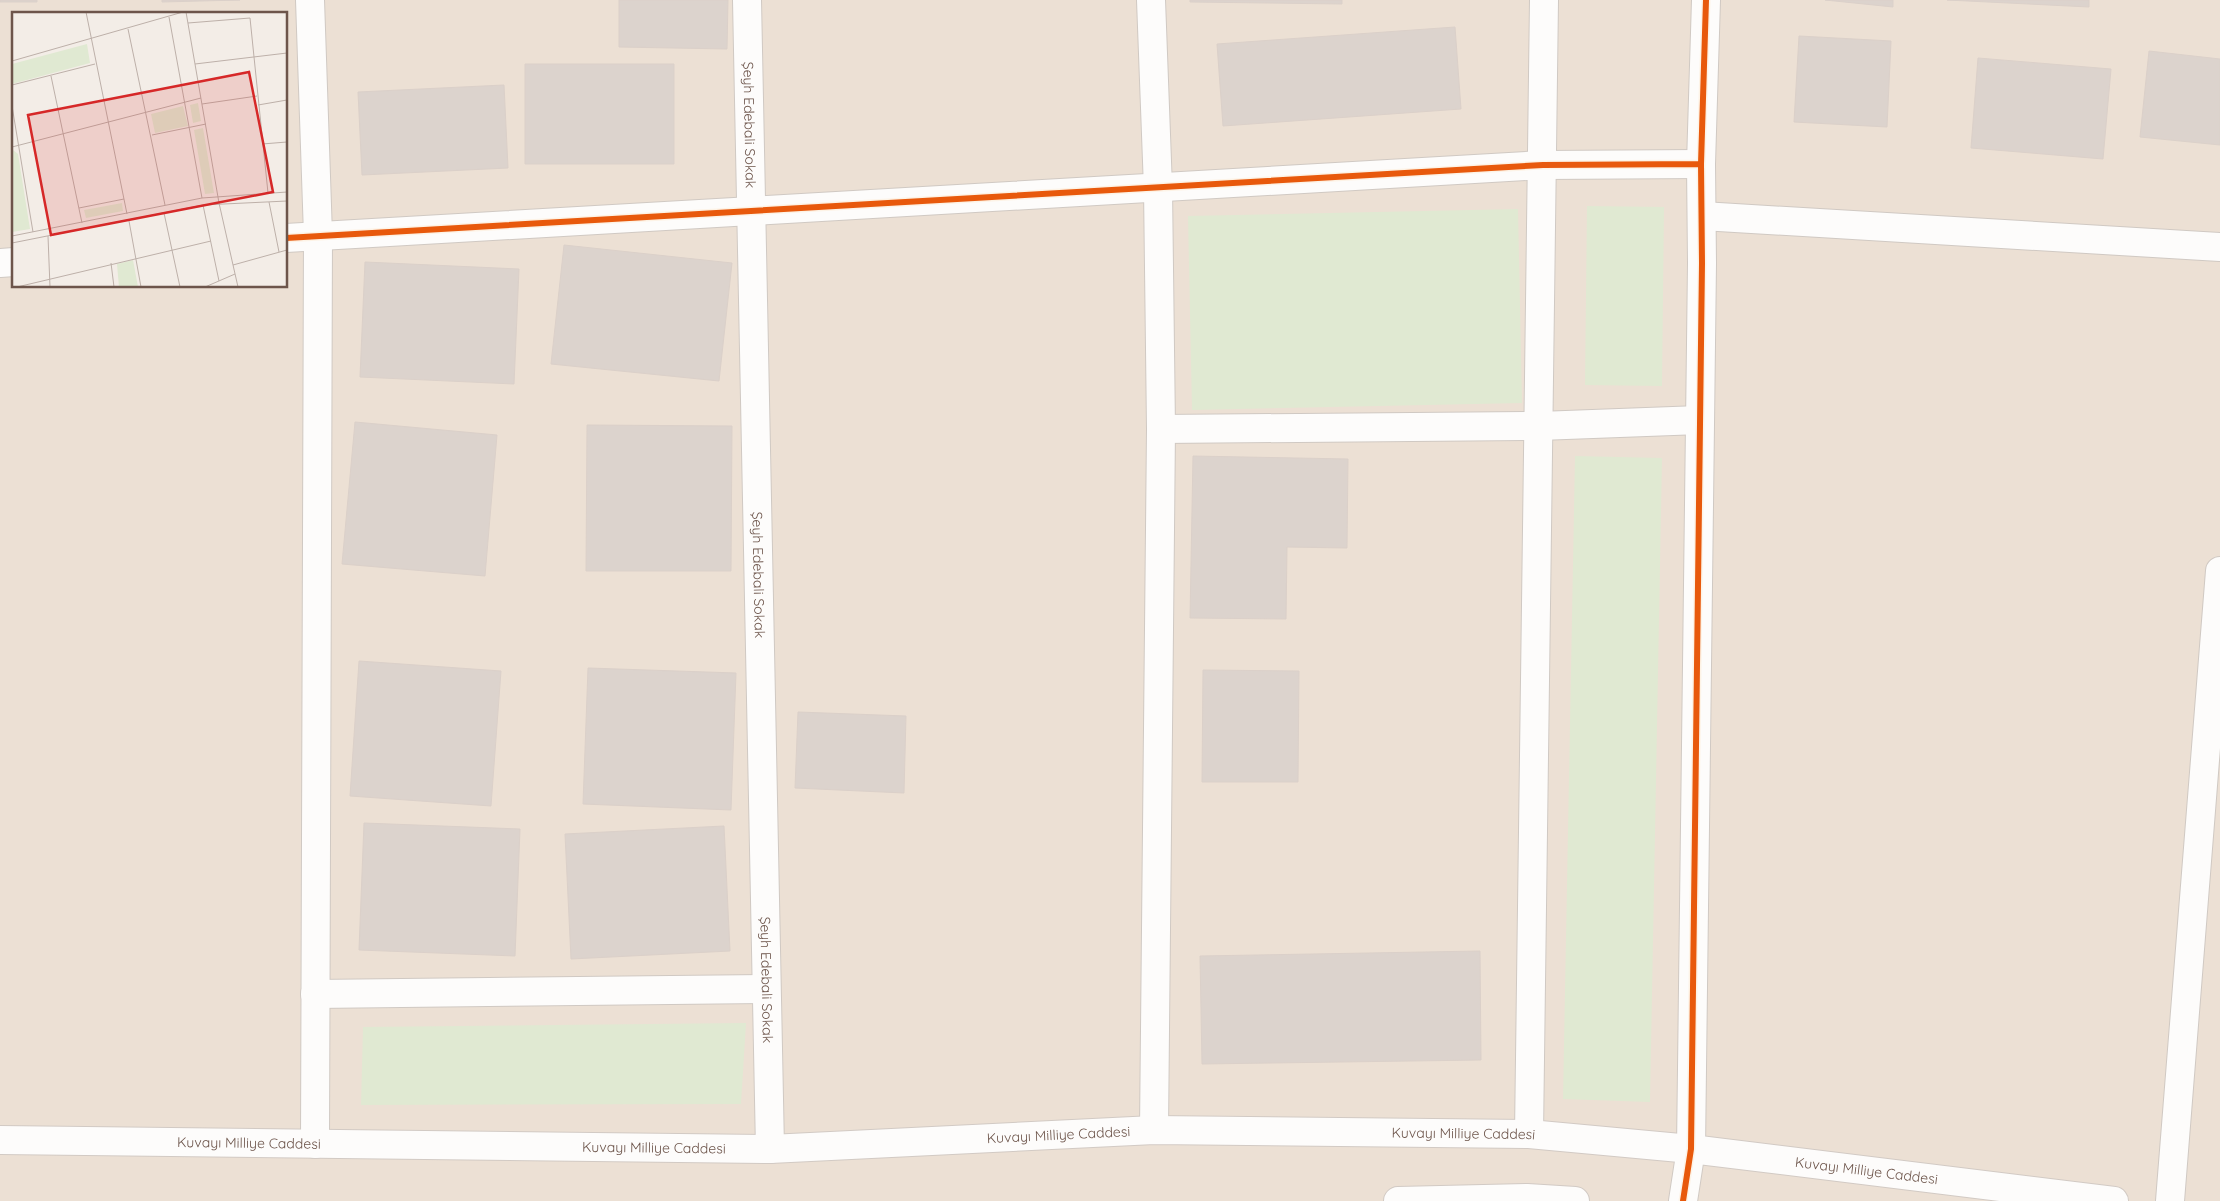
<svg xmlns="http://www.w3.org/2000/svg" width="2220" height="1201" viewBox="0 0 2220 1201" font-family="Quicksand,sans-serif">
	<rect width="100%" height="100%" fill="#f3ede7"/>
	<!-- residential -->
	<path fill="#ece0d4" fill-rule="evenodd" d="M0 0H2220V1201H0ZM14 14H286V286H14Z"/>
	<!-- green -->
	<path fill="#e0e9d2" d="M1587 206 1664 207 1662 386 1585 385Z
		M1518 209 1522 403 1192 410 1188 216Z
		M1575 456 1662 458 1650 1102 1563 1099Z
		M746 1023 741 1104 361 1105 363 1027Z"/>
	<!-- building -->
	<path fill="#dcd3cd" stroke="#dbd0c9" d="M0 0H37V2H0Z
		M162 0H240L162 2Z
		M619 0H728L727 49 619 47Z
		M1190 0H1342V4L1190 2Z
		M1825 0H1893V7Z
		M1947 0H2089V7Z
		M1455 27 1461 109 1223 126 1217 44Z
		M1799 36 1891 41 1887 127 1794 122Z
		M2149 51 2220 59V145L2140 137Z
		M1978 58 2111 69 2103 159 1971 148Z
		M525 64H674V164H525Z
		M504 85 508 168 362 175 358 92Z
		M564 245 732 263 719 381 551 364Z
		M365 262 519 269 514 384 360 377Z
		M355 422 497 435 485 576 342 564Z
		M587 425 732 426 731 571H586Z
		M1193 456 1348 459 1347 548 1287 547 1286 619 1190 618Z
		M359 661 501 671 491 806 350 796Z
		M588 668 736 673 731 810 583 804Z
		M1203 670 1299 671 1298 782H1202Z
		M798 712 906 716 904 793 795 788Z
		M364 823 520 829 515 956 359 950Z
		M724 826 730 951 571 959 565 834Z
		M1480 951 1481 1060 1202 1064 1200 956Z"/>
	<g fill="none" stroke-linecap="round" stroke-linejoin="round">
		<!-- minor casing -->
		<g stroke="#d0c9c3" stroke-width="30">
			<g id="minor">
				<path d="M310 0 318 235 315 1144"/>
				<path id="s1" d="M747 0 770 1149"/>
				<path d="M1151 0 1158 188 1161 429 1154 1130"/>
				<path d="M1702 216 2220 247"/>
				<path d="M286 238 1543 165 1701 164"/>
				<path d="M0 263 14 262"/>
				<path d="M1161 429 1539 426 1700 420"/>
				<path d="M315 994 766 989"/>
				<path d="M1529 1134 1544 0"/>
				<path d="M1683 1201 1691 1149 1702 263 1701 164 1706 0"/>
				<path d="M2170 1201 2220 571"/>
			</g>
		</g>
		<!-- secondary casing -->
		<g stroke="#d2cac4" stroke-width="30">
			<g id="secondary">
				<path id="s2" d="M0 1140 770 1149 1154 1130 1529 1134 1691 1149 2114 1201"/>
				<path d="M1398 1201 1527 1198 1575 1201"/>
			</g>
		</g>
		<!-- minor -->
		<use href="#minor" stroke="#fdfcfb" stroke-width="28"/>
		<!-- secondary -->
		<use href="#secondary" stroke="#fdfcfb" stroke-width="28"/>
		<!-- cycleway casing -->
		<g stroke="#fdf3e6" stroke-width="9">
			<path id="cycleway" d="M286 238 1543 165 1701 164
				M1683 1201 1691 1149 1702 263 1701 164 1706 0"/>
		</g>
		<!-- cycleway -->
		<use href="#cycleway" stroke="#e8590c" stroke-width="6"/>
	</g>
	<g text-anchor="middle" stroke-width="4.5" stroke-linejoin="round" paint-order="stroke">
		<!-- street labels -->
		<g font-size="14" fill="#6d554b" stroke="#fdf3e6">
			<text dy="5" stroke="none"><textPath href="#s1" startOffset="125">Şeyh Edebali Sokak</textPath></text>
			<text dy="5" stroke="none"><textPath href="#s1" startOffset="575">Şeyh Edebali Sokak</textPath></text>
			<text dy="5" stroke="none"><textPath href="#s1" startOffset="980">Şeyh Edebali Sokak</textPath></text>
			<text dy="5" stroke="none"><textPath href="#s2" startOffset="1464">Kuvayı Milliye Caddesi</textPath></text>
			<text dy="5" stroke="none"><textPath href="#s2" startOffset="1059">Kuvayı Milliye Caddesi</textPath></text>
			<text dy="5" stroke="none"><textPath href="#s2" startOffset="249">Kuvayı Milliye Caddesi</textPath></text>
			<text dy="5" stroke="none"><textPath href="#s2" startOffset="654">Kuvayı Milliye Caddesi</textPath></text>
			<text dy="5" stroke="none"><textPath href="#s2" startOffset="1869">Kuvayı Milliye Caddesi</textPath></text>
		</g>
	</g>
	<!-- overview -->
	<g transform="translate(12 12)">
		<rect width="275" height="275" fill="#f3ede7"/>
		<path d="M75 32 78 51 0 72V52ZM186 91 189 109 181 111 178 93ZM171 94 176 114 143 121 139 102ZM191 116 202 181 193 182 182 118ZM1 138 6 142 18 217 0 220ZM110 191 111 199 74 206 72 198ZM121 248 126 275H107L105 252Z" fill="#e0e9d2"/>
		<path fill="none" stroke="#bdb0a9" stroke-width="1" d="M74 0 115 202M174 0 207 191 226 275M157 5 190 186M176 11 238 6 256 181M116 17 153 193M0 49 171 0M183 52 275 41M39 64 70 211M0 73 83 52M190 92 245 84M246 93 275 88M0 94 21 220M140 123 194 112M250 132 275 130M0 135 189 86M257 190 267 240M191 193 207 269M67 196 112 187M152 201 168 275M117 209 129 275M0 224 190 186 275 180M36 224 38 275M0 231 191 193 275 189M99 251 102 275M221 253 275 238M5 275 199 229M193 275 223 262"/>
		<path fill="#d62828" fill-opacity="0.15" stroke="#d62828" stroke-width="2.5" d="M237 60 261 180 39 223 16 103Z"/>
		<rect width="275" height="275" fill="none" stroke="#6d554b" stroke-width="2.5"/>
	</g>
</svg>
